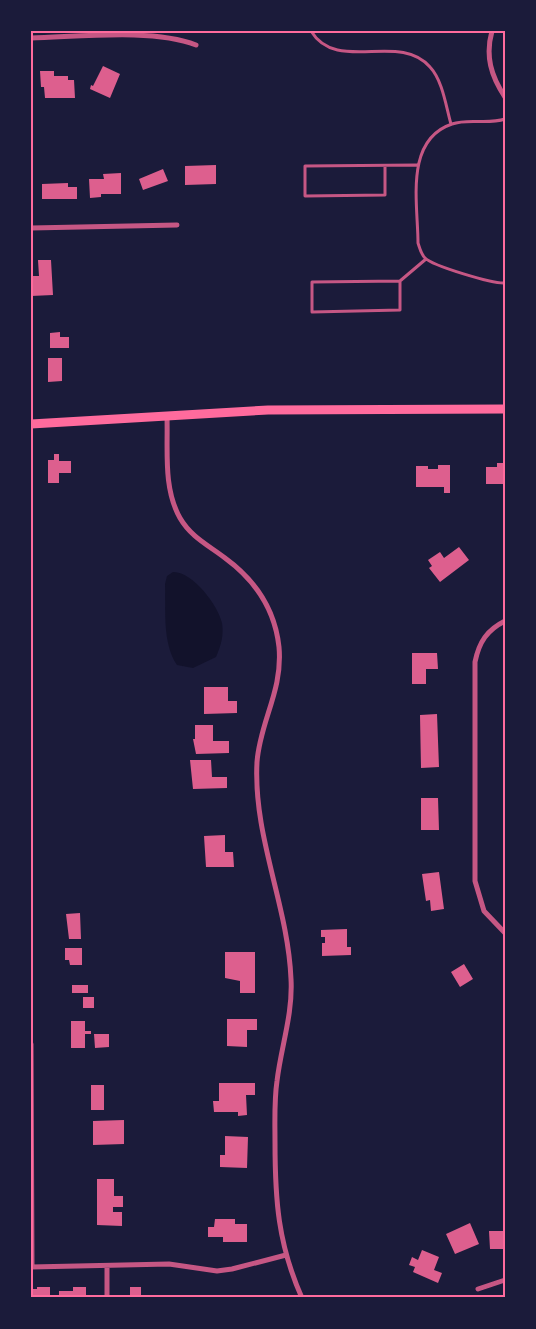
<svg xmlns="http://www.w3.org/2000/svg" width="536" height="1329" viewBox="0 0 536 1329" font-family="'Fira Sans',sans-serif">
	<rect width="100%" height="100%" fill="#1b1b3a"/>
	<!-- water -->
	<path fill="#12122b" d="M173 572C192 571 218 605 222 623 224 636 221 645 216 657L193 668 177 665C162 643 166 609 165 584L167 576Z"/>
	<!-- building -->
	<path fill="#dd5f8e" d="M103 66 120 74 110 98 90 89 91 85 93 86Z
		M40 71H54V76H68V80H74L75 98H45L44 87H41Z
		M216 165V184L185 185V166Z
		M163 169 168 181 143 190 139 179Z
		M121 173V194H101V197L90 198 89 179H104L103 174Z
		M68 183V187H77V199H42V184Z
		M38 260H51L53 295 31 296V276H39Z
		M60 332V337H69V348H50V333Z
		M48 358H62V381L48 382Z
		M54 454H59V461H71V473H59V483H48V460H54Z
		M497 463H505V484H486V467H497Z
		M438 465H450V493H444V487H416V466H428V469H438Z
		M459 547 469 560 440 582 429 568 432 566 428 560 440 552 444 558Z
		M412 653H437L438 669H426V684H412Z
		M204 687H228V701H237V713L204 714Z
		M437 714 439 767 421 768 420 715Z
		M195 725H213V741H229V753L196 754 193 739H195Z
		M190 760H211L212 777H227V788L193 789Z
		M421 798H438L439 830H421Z
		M225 835V852H233L234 867H206L204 836Z
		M439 872 444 909 431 911 430 900 426 901 422 874Z
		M80 913 81 939H69L66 914Z
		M347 929V947H351V955L322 956V943H325V937H321V930Z
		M65 948H82V965H70L69 960H65Z
		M225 952H255V993H240V981L225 978Z
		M464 964 473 979 460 987 451 972Z
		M72 985H88V993H72Z
		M83 997H94V1008H83Z
		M227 1019H257V1030H247V1047L227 1046Z
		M71 1021H85V1031H91V1034H85V1048H71Z
		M94 1034H109V1047L95 1048Z
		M219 1083H255V1095H246L247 1115 238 1116V1112H214L213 1101H219Z
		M91 1085H104V1110H91Z
		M124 1120V1144L93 1145V1121Z
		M225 1136 248 1137 247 1168 220 1167V1155H225Z
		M97 1179H114V1196H123V1207H113V1212H122V1226L97 1225Z
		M215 1219H235V1224H247V1242H223V1237H208V1227H214Z
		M470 1223 479 1244 455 1254 446 1234Z
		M489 1231H505V1249H490Z
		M422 1250 439 1257 434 1270 442 1273 438 1283 413 1272 415 1267 409 1265 412 1257 418 1260Z
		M37 1287H50V1298H31V1289H37Z
		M73 1287H86V1298H59V1291H73Z
		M130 1287H141V1298H130Z"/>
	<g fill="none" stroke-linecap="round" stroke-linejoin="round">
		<!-- service -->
		<path stroke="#c65784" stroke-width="3" d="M311 31C337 74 399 31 430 67 443 81 446 107 451 124
			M505 119C487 125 469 118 452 124 404 140 418 204 418 243 420 249 421 254 425 258 433 266 493 284 505 283
			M385 166V195L305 196V166L417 165
			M400 281 312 282V312L400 310V281L426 259"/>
		<!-- minor -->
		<path stroke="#c65784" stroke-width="5" d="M492 31C485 56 491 76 505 97
			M31 38C78 37 153 28 196 45
			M31 228 177 225
			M167 417C168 450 163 488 180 518 191 537 208 545 225 558 255 580 275 610 279 647 283 691 260 721 257 762 253 837 288 905 291 979 293 1014 281 1047 277 1081 274 1101 275 1122 275 1142 275 1200 278 1244 302 1298
			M505 621C487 630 479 642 475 662V881L484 911 505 933
			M31 1044 32 1267
			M31 1267 169 1264 217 1271 232 1269 286 1255
			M478 1289 505 1280
			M107 1298V1266"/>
		<!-- secondary -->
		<path stroke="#ff6b9d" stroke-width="9" d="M31 424 268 410 505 409"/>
	</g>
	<!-- border -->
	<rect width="536" height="1329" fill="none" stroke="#1b1b3a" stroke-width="65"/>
	<rect x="32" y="32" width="472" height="1264" fill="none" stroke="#ff6b9d" stroke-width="2"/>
</svg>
